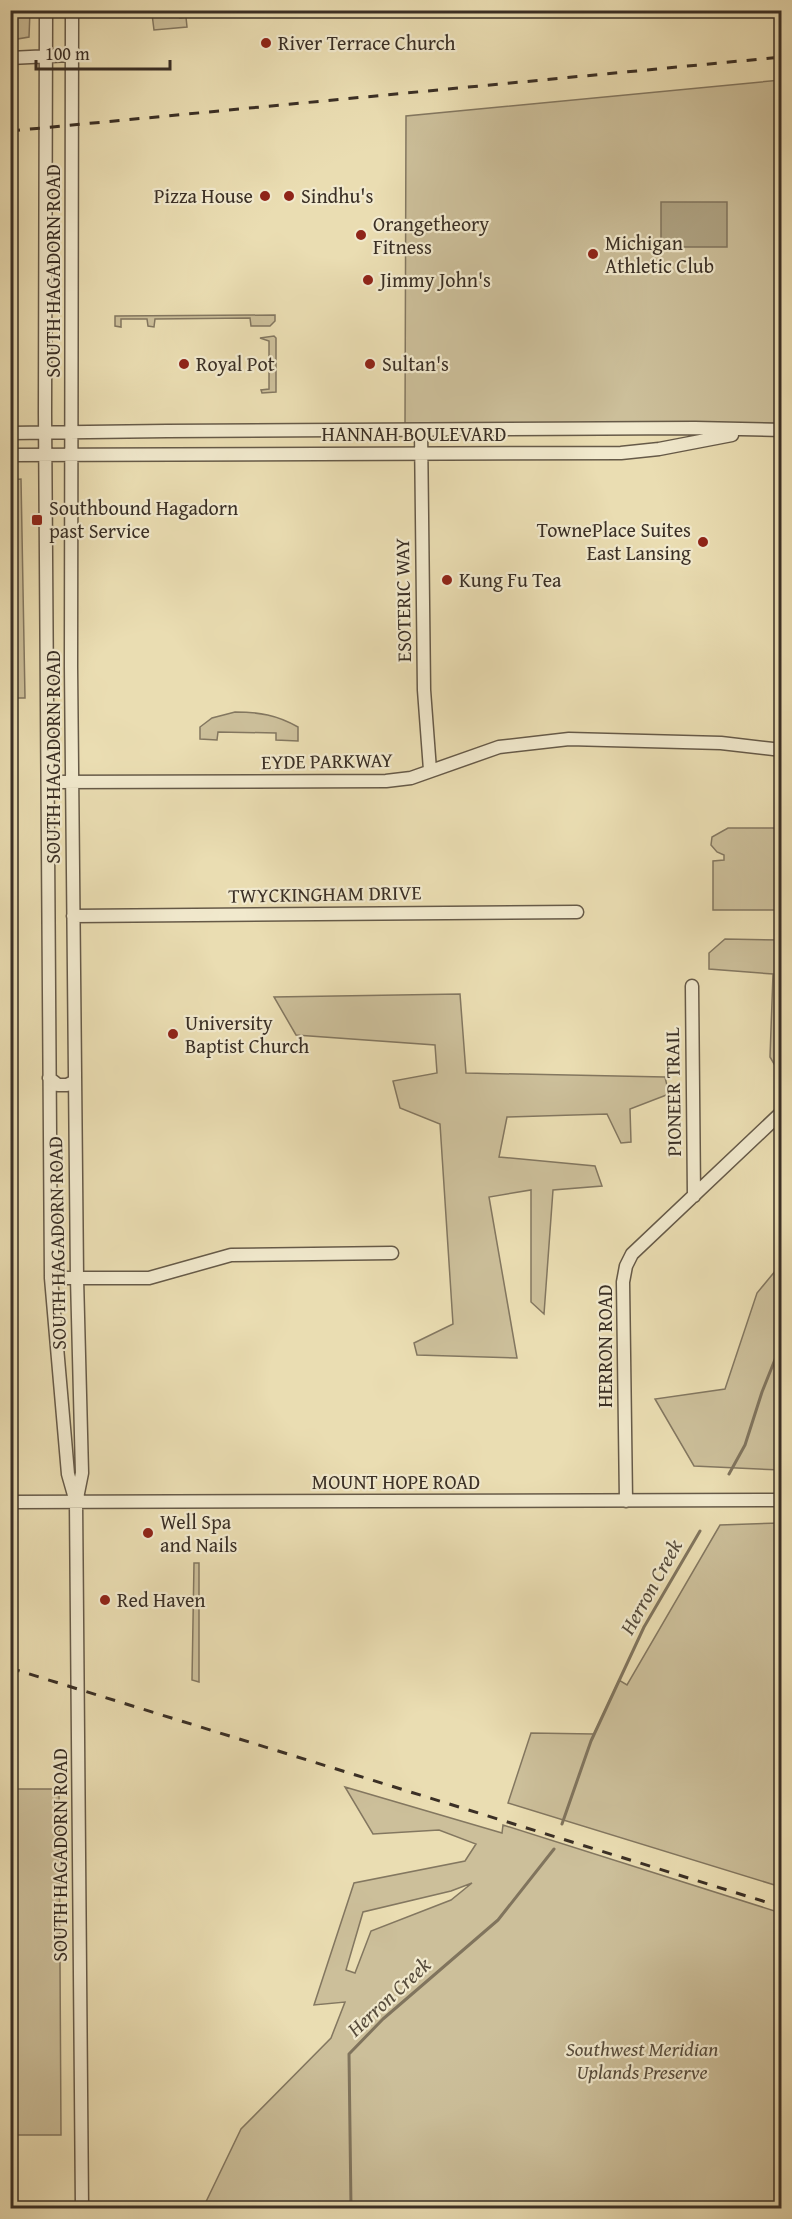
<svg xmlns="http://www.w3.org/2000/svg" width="792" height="2219" viewBox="0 0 792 2219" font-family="'Gentium Book Plus',serif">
	<rect width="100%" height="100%" fill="#eaddb2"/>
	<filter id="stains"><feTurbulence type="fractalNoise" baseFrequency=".00333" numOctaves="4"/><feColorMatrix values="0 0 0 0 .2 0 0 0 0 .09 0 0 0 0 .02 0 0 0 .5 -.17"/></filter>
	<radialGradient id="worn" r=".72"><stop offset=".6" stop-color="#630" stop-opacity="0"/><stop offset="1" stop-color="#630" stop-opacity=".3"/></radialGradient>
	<!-- green -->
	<path fill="#ccbf9a" stroke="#837760" stroke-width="1.5" fill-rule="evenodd" d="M10 11H30L29 37 11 40Z
		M179 11 180 18 186 17 187 27 154 30 152 14Z
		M781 80V423L405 426 406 116Z
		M275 315V321L270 326H251L250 318 155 319 154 327 148 326 147 319H121V327L115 326V316Z
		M274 336 276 338V392L262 393 261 390 269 389V341L260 338Z
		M21 479 25 698H11L10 480Z
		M235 712C259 712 277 715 298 727V741L276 740V733L218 732 217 740 200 739V727L212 718Z
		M728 828H781V910H713V861L724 860V855L717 852 711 845 712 837Z
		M725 939 781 940V1073L780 1074 770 1057 773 974 709 969V953Z
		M460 994 466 1073 665 1077 669 1094 630 1109 631 1142 621 1143 607 1114 507 1117 499 1157 595 1166 602 1186 553 1190 544 1314 531 1302V1190L489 1197 517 1358 417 1355 414 1343 453 1324 440 1124 400 1108 393 1081 437 1073 435 1045 296 1035 274 997Z
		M781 1264V1470L694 1466 655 1399 725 1389 757 1293Z
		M781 1523V1887L508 1803 531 1733 594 1734 619 1680 627 1685 720 1525Z
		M194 1563H199V1682L192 1680Z
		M345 1787 502 1833 503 1825 781 1913V2208H203L241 2129 331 2038 345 2002 314 2005 354 1883 465 1861 476 1844 439 1830 373 1834ZM472 1883 451 1900 371 1931 355 1973 346 1970 363 1912 451 1891Z
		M11 1789H59L61 2135H11Z"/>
	<!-- water -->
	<path fill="#aea282" stroke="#80745d" stroke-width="1.5" d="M661 202H727V247H661Z"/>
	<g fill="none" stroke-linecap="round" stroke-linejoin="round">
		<!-- stream -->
		<path stroke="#80745d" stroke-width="3" d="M729 1474 745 1445 762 1392 782 1342
			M562 1824 591 1741 644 1627 700 1531
			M351 2208 349 2054 383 2019 498 1920 554 1849"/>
		<!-- minor casing -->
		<g stroke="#665a48" stroke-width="15">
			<path id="minor" d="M46 10 45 414 51 1278 68 1474 76 1502 82 2208
				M72 10 71 667 77 1278 82 1473 77 1498
				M10 58 71 55
				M421 430 424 690 430 770
				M10 433 167 431 695 428 782 430
				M10 455 621 453 659 449 732 435
				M48 782 386 781 411 778 499 747 569 739 721 743 782 750
				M73 916 577 912
				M692 986 694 1196
				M49 1078 58 1085H67L75 1081
				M51 1278H149L231 1255 392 1253
				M626 1501 623 1282 626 1266 632 1254 782 1112
				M10 1502 782 1500"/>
		</g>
		<!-- minor -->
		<use href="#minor" stroke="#f1e9cd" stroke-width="12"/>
		<!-- rail -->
		<path stroke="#3a2f25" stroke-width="3" stroke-dasharray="10 10" stroke-linecap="butt" d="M10 131 782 57
			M10 1668 782 1907"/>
	</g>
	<!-- markers -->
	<g fill="#8f2418" stroke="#f1e9cd" stroke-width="2">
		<circle cx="266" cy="43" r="6"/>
		<circle cx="265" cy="196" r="6"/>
		<circle cx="289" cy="196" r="6"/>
		<circle cx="361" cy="235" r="6"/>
		<circle cx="593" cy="254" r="6"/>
		<circle cx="368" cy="280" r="6"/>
		<circle cx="184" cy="364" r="6"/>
		<circle cx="370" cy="364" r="6"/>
		<rect x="31" y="514" width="12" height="12" rx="3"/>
		<circle cx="703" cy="542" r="6"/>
		<circle cx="447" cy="580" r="6"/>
		<circle cx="173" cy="1034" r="6"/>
		<circle cx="148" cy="1533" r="6"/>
		<circle cx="105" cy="1600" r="6"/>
	</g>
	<g text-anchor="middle" stroke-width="4.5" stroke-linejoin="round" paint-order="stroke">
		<!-- poi labels -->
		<g font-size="20" fill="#3a2f25" stroke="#f1e9cd" text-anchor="start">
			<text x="278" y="50">River Terrace Church</text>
			<text x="253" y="203" text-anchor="end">Pizza House</text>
			<text x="301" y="203">Sindhu's</text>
			<text x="373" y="231">Orangetheory<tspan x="373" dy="23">Fitness</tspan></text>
			<text x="605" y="250">Michigan<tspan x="605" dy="23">Athletic Club</tspan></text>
			<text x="380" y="287">Jimmy John's</text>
			<text x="196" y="371">Royal Pot</text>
			<text x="382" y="371">Sultan's</text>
			<text x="49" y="515">Southbound Hagadorn<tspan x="49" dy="23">past Service</tspan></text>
			<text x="691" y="537" text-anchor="end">TownePlace Suites<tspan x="691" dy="23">East Lansing</tspan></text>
			<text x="459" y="587">Kung Fu Tea</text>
			<text x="185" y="1030">University<tspan x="185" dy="23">Baptist Church</tspan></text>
			<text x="160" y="1529">Well Spa<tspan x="160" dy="23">and Nails</tspan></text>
			<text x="117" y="1607">Red Haven</text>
		</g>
		<!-- street labels -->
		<g font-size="20" fill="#3a2f25" stroke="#f1e9cd">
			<text transform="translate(53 271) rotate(-90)" y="7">SOUTH HAGADORN ROAD</text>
			<text x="414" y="441">HANNAH BOULEVARD</text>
			<text transform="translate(403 600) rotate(-91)" y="7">ESOTERIC WAY</text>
			<text transform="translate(53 757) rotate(-90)" y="7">SOUTH HAGADORN ROAD</text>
			<text transform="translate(327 761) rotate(-1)" y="7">EYDE PARKWAY</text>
			<text transform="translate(325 894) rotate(-1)" y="7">TWYCKINGHAM DRIVE</text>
			<text transform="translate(673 1092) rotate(-91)" y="7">PIONEER TRAIL</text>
			<text transform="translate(57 1243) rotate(-91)" y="7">SOUTH HAGADORN ROAD</text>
			<text transform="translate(605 1346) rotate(-90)" y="7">HERRON ROAD</text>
			<text x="396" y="1489">MOUNT HOPE ROAD</text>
			<text transform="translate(60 1855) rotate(-90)" y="7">SOUTH HAGADORN ROAD</text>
		</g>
		<!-- park labels -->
		<g font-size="20" font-style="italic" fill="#574c3c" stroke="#f1e9cd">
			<text x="642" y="2056">Southwest Meridian<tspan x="642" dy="23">Uplands Preserve</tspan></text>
		</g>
		<!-- water labels -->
		<g font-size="21" font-style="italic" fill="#574c3c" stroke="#f1e9cd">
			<text transform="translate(651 1587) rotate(-61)" y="7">Herron Creek</text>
			<text transform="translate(389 1997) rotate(-43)" y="7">Herron Creek</text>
		</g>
	</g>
	<!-- margin -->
	<rect width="792" height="2219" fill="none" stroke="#eaddb2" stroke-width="36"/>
	<rect x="12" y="12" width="768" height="2195" fill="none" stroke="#3a2f25" stroke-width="3"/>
	<rect x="18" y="18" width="756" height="2183" fill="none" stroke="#3a2f25" stroke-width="1.5"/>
	<!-- scale -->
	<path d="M36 60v9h134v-9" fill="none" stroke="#3a2f25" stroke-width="3"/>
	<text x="45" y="60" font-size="18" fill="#3a2f25" stroke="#f1e9cd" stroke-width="4.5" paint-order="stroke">100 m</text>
	<rect width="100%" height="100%" filter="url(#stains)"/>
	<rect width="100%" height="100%" fill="url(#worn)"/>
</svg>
